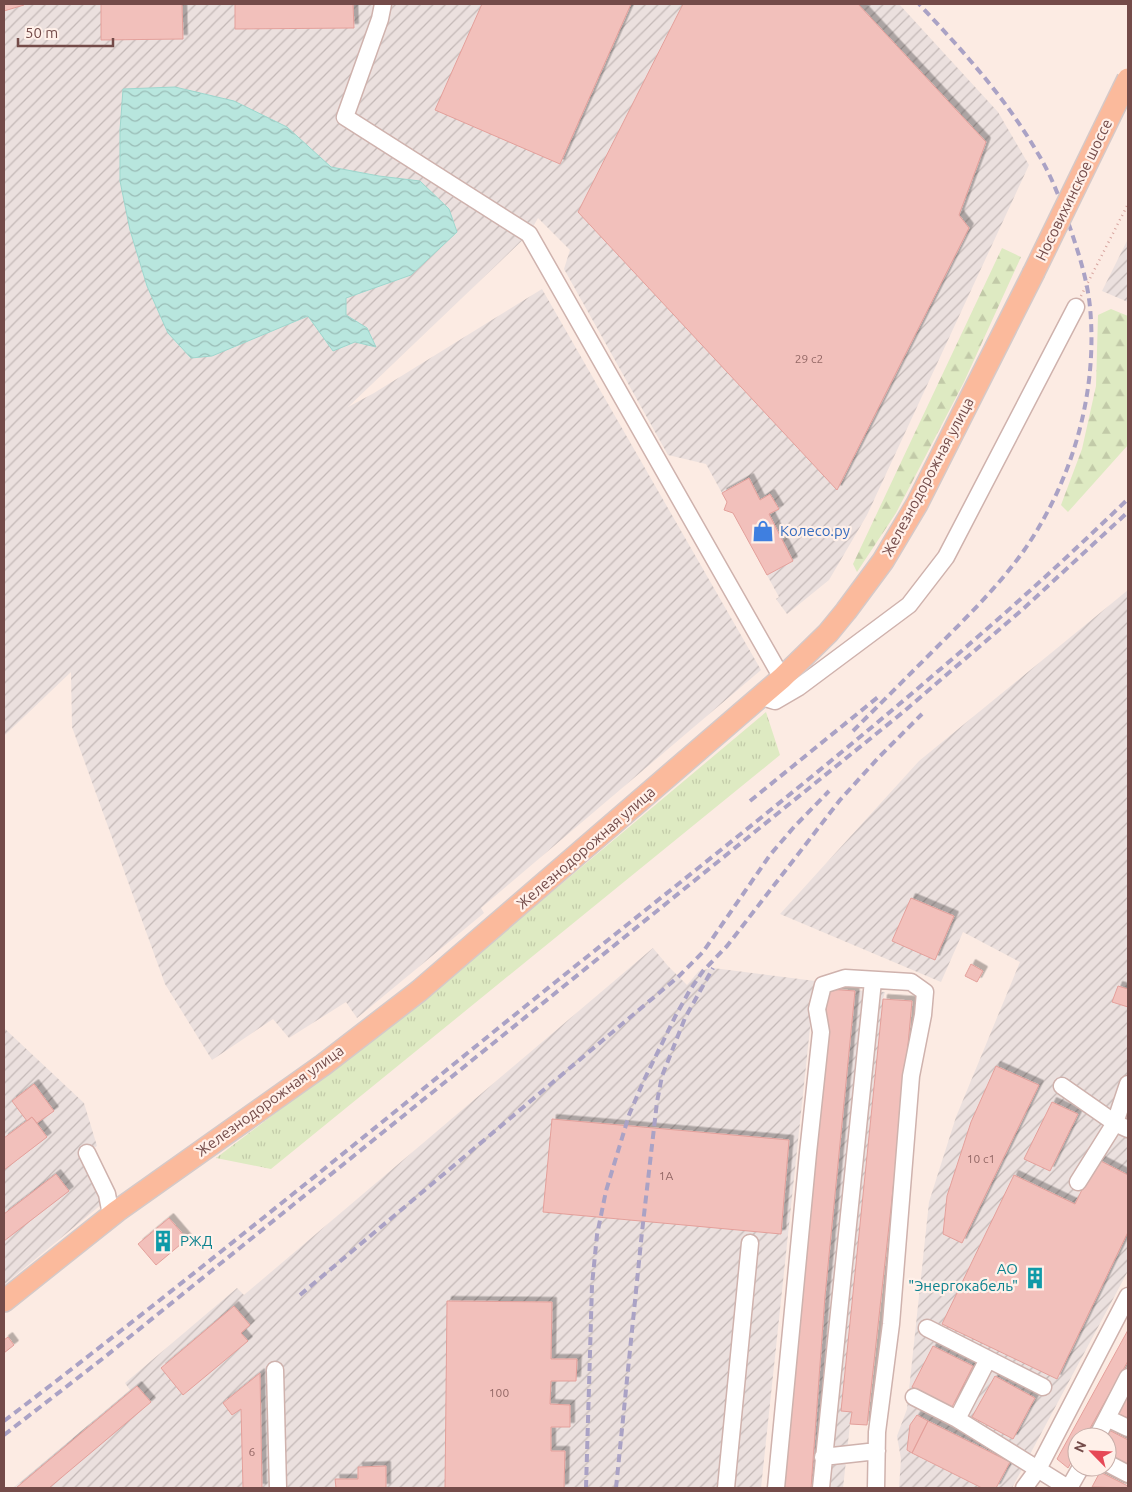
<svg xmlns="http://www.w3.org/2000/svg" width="1132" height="1492" viewBox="0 0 1132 1492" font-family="Ubuntu,sans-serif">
	<defs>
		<pattern id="industrial-furrows" width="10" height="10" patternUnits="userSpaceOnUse" patternTransform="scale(1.25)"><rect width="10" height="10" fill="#ebe0de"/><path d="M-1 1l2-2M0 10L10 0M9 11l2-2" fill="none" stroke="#c3b8b6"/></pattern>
		<pattern id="grass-tufts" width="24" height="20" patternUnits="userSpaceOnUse" patternTransform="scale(1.25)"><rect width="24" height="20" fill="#deeac2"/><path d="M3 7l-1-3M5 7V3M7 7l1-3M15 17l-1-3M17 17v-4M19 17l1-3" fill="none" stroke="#c2caa8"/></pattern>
		<pattern id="forest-firs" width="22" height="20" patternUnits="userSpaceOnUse" patternTransform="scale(1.25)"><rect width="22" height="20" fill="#deeac2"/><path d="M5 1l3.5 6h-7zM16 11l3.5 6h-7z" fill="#c2caa8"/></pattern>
		<pattern id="water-waves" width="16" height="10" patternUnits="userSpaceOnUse" patternTransform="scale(1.25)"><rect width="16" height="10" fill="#b8e6de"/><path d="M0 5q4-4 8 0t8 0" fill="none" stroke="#9abcb6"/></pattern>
		<filter id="shadow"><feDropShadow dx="4.5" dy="-4.5" stdDeviation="0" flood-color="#0004"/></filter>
	</defs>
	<rect width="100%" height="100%" fill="#fcebe3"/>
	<!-- industrial -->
	<path fill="url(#industrial-furrows)" d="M4 4H899L998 112 1029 165 867 515 829 580 787 614 776 599 779 597 706 464 668 455 564 269 570 250 538 218 529 234 348 407 374 393 542 289 761 670 481 908 484 913 357 1018 346 1002 289 1038 273 1019 212 1060 165 984 72 727 71 672 4 736Z
		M1128 239V302L1102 291Z
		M1128 590V1271L1012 1488H899L901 1459 897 1436 907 1409 929 1202 956 1117 1020 962 963 932 941 982 780 914 919 761Z
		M653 948 668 966 687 985 699 971 713 968 815 981 761 1488H13L130 1390 125 1383 237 1288 244 1295Z
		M828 989 885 992 883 999 912 1001 903 1099 867 1425 850 1424 843 1488H785Z
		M4 1028 84 1103 97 1146 80 1156 102 1204 4 1285Z"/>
	<!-- grass -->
	<path fill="url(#grass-tufts)" d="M766 712 780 755 271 1169 216 1158 409 1012Z"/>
	<!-- forest -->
	<path fill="url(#forest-firs)" d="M1002 248 1021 257 964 382 896 513 857 572 853 564Z
		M1111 309 1128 316V445L1068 512 1061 505 1082 449 1096 386 1098 315Z"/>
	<!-- water -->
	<path fill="url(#water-waves)" stroke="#9ed7ce" d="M175 87 234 101 287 127 331 167 379 176 420 181 449 209 457 232 411 275 346 298V315L367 328 376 347 355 342 333 351 308 316 212 356 191 358 168 333 147 286 130 230 120 181V130L123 89Z"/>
	<!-- building -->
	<path fill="#f2c0bb" stroke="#e4a09b" filter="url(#shadow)" d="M4 4H24V5L4 11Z
		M101 4H182L183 39 101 40Z
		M235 4H353L354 28 235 29Z
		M482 4H631L560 164 435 110Z
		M683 4H858L986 142 959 215 969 228 837 490 578 212Z
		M749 478 760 500 770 494 779 509 769 514 793 561 767 575 733 513 724 510 727 502 722 493Z
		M911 898 954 916 935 960 892 941Z
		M971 964 983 971 977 982 965 976Z
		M1118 986 1128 989V1007L1112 1002Z
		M828 989 855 991 825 1296 811 1488H784Z
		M883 999 912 1001 903 1099 867 1425 850 1424 852 1412 841 1411Z
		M996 1066 1039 1085 962 1243 943 1234 947 1196 971 1122Z
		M34 1084 54 1111 37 1123 32 1117 27 1121 12 1101Z
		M1052 1102 1078 1114 1050 1171 1024 1159Z
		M32 1117 47 1137 4 1170V1138Z
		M552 1119 789 1140 781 1234 543 1212Z
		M1097 1159 1128 1175V1232L1057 1379 942 1324 1014 1175 1075 1204Z
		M56 1174 69 1191 4 1241V1214Z
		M169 1218 187 1239 156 1265 138 1244Z
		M447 1301 552 1302 551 1359H577L576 1381H551L550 1404 570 1405V1427H551V1451H565L564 1488H445Z
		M234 1306 250 1325 241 1333 248 1341 183 1395 161 1368Z
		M1128 1330V1361L1085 1437H1077V1452L1068 1468 1057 1459Z
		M8 1337 14 1345 4 1353V1340Z
		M933 1346 973 1366 952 1407 912 1387Z
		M260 1373 262 1488H243L241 1409 232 1415 223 1403Z
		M995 1376 1035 1398 1013 1439 972 1417Z
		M137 1386 151 1402 49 1488H16Z
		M1128 1392V1418L1115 1412Z
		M917 1415 928 1421 912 1453 907 1450 910 1425Z
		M928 1421 1010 1462 996 1488H982L912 1453Z
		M1107 1429 1128 1440V1466L1107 1456V1437H1103Z
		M386 1466V1488H336L335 1479H358V1467Z
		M1100 1472 1128 1486V1488L1092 1487Z"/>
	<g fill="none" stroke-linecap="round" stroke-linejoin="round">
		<!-- minor casing -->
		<g stroke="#cfb2ad" stroke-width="19">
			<path id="minor" d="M383 4 380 19 345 117 529 234 782 678
				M762 697 775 701 799 687 909 605 946 557 1076 307
				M1062 1086 1115 1123 1128 1129
				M87 1153 107 1194 111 1215
				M1078 1182 1115 1123 1128 1084
				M927 1328 1043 1387
				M275 1370 278 1488
				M914 1397 957 1419 1068 1488
				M1107 1418 1128 1428
				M957 1419 988 1359
				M1097 1437 1128 1377
				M823 1457 877 1451
				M1107 1463 1128 1474
				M726 1488 750 1243
				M776 1488 808 1153 821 1032 817 1009 823 985 845 978 911 982 925 992 923 1015 911 1076 891 1324 877 1432 876 1488
				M821 1488 873 981
				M1024 1488 1038 1469 1128 1296
				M1069 1488 1081 1467"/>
		</g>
		<!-- major casing -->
		<g stroke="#d5c9c8" stroke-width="24">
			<path id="major" d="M4 1301 117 1211 323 1065 419 991 782 678 828 633 846 611 883 561 917 504 1033 274"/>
		</g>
		<!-- path -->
		<path stroke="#d6a39e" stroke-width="2.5" stroke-dasharray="1 4" stroke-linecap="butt" d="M1081 296 1128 204"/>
		<!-- minor -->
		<use href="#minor" stroke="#fff" stroke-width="16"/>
		<!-- major -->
		<use href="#major" stroke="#fbba9c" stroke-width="21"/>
		<!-- rail -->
		<path stroke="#aaa2c5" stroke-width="4" stroke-dasharray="8 5" stroke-linecap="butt" d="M853 731C882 702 912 672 942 642 971 613 1001 583 1025 549 1073 479 1098 392 1090 307 1087 277 1077 248 1067 219 1059 196 1050 173 1037 152 1005 97 962 50 919 4
			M750 801 878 697
			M300 1295 678 977 703 952 770 855 794 827 829 791
			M4 1421C192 1278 374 1128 558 980 695 870 834 762 966 647 1022 599 1075 550 1128 499
			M4 1435 106 1356 902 713 1022 610 1128 512
			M586 1488 592 1285 597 1235 606 1191 629 1115 644 1080 676 1015 690 990 703 971 727 946 840 800 879 757 922 714
			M616 1488 642 1232 657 1102 662 1076 685 1018 713 968"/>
		<!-- major-bridge casing -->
		<g stroke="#d5c9c8" stroke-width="24" stroke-linecap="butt">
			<path id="major-bridge" d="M1033 274 1128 79"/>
		</g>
		<!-- major-bridge -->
		<use href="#major-bridge" stroke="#fbba9c" stroke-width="21"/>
	</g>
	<!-- icons -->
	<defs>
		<g id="shop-bare" transform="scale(1.725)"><path d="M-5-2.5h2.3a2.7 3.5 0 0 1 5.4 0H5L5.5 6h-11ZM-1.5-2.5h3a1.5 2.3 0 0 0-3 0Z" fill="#3f7fe0" stroke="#fff0e9" stroke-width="2.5" paint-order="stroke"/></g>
		<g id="building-bare" transform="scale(1.725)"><path d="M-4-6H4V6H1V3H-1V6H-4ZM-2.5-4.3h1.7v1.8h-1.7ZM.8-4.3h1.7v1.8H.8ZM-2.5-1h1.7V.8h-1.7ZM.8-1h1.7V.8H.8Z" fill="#0f9aa8" stroke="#fff0e9" stroke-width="2.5" paint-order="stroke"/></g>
	</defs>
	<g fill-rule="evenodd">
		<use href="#shop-bare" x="763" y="531"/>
		<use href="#building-bare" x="163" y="1241"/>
		<use href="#building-bare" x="1035" y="1278"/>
	</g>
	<g text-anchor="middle" stroke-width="4.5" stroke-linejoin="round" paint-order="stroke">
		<!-- number labels -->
		<g font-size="12" fill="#946866">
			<text x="809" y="363">29 с2</text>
			<text x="981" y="1163">10 с1</text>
			<text x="666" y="1180">1А</text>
			<text x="499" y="1397">100</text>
			<text x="252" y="1456">6</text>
		</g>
		<!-- street labels -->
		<g font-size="15" fill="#744b49" stroke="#fff0e9">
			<text transform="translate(1074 190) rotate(-64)" y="5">Носовихинское шоссе</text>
			<text transform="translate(928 477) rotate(-62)" y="5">Железнодорожная улица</text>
			<text transform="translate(586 848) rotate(-41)" y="5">Железнодорожная улица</text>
			<text transform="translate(270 1101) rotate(-36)" y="5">Железнодорожная улица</text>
		</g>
		<!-- shop labels -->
		<g font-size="15" fill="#366cbe" stroke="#fff0e9" text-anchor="start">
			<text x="780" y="536">Колесо.ру</text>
		</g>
		<!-- culture labels -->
		<g font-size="15" fill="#0d838f" stroke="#fff0e9" text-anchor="start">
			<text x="180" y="1246">РЖД</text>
			<text x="1018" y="1274" text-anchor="end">АО<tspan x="1018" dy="17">"Энергокабель"</tspan></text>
		</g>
	</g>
	<!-- border -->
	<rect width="1132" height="1492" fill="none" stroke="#744b49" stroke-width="10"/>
	<!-- north arrow -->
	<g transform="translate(1092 1452) rotate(294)"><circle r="24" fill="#fff0e9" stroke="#c7aea9"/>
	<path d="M0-4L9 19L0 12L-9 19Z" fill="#e64856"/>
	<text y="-8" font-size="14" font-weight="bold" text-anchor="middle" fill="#744b49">N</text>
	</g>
	<!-- scale -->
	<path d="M18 38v8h95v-8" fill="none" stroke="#744b49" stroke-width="2.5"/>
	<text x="25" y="38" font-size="15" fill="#744b49" stroke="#fff0e9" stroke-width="4" paint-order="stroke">50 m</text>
</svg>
